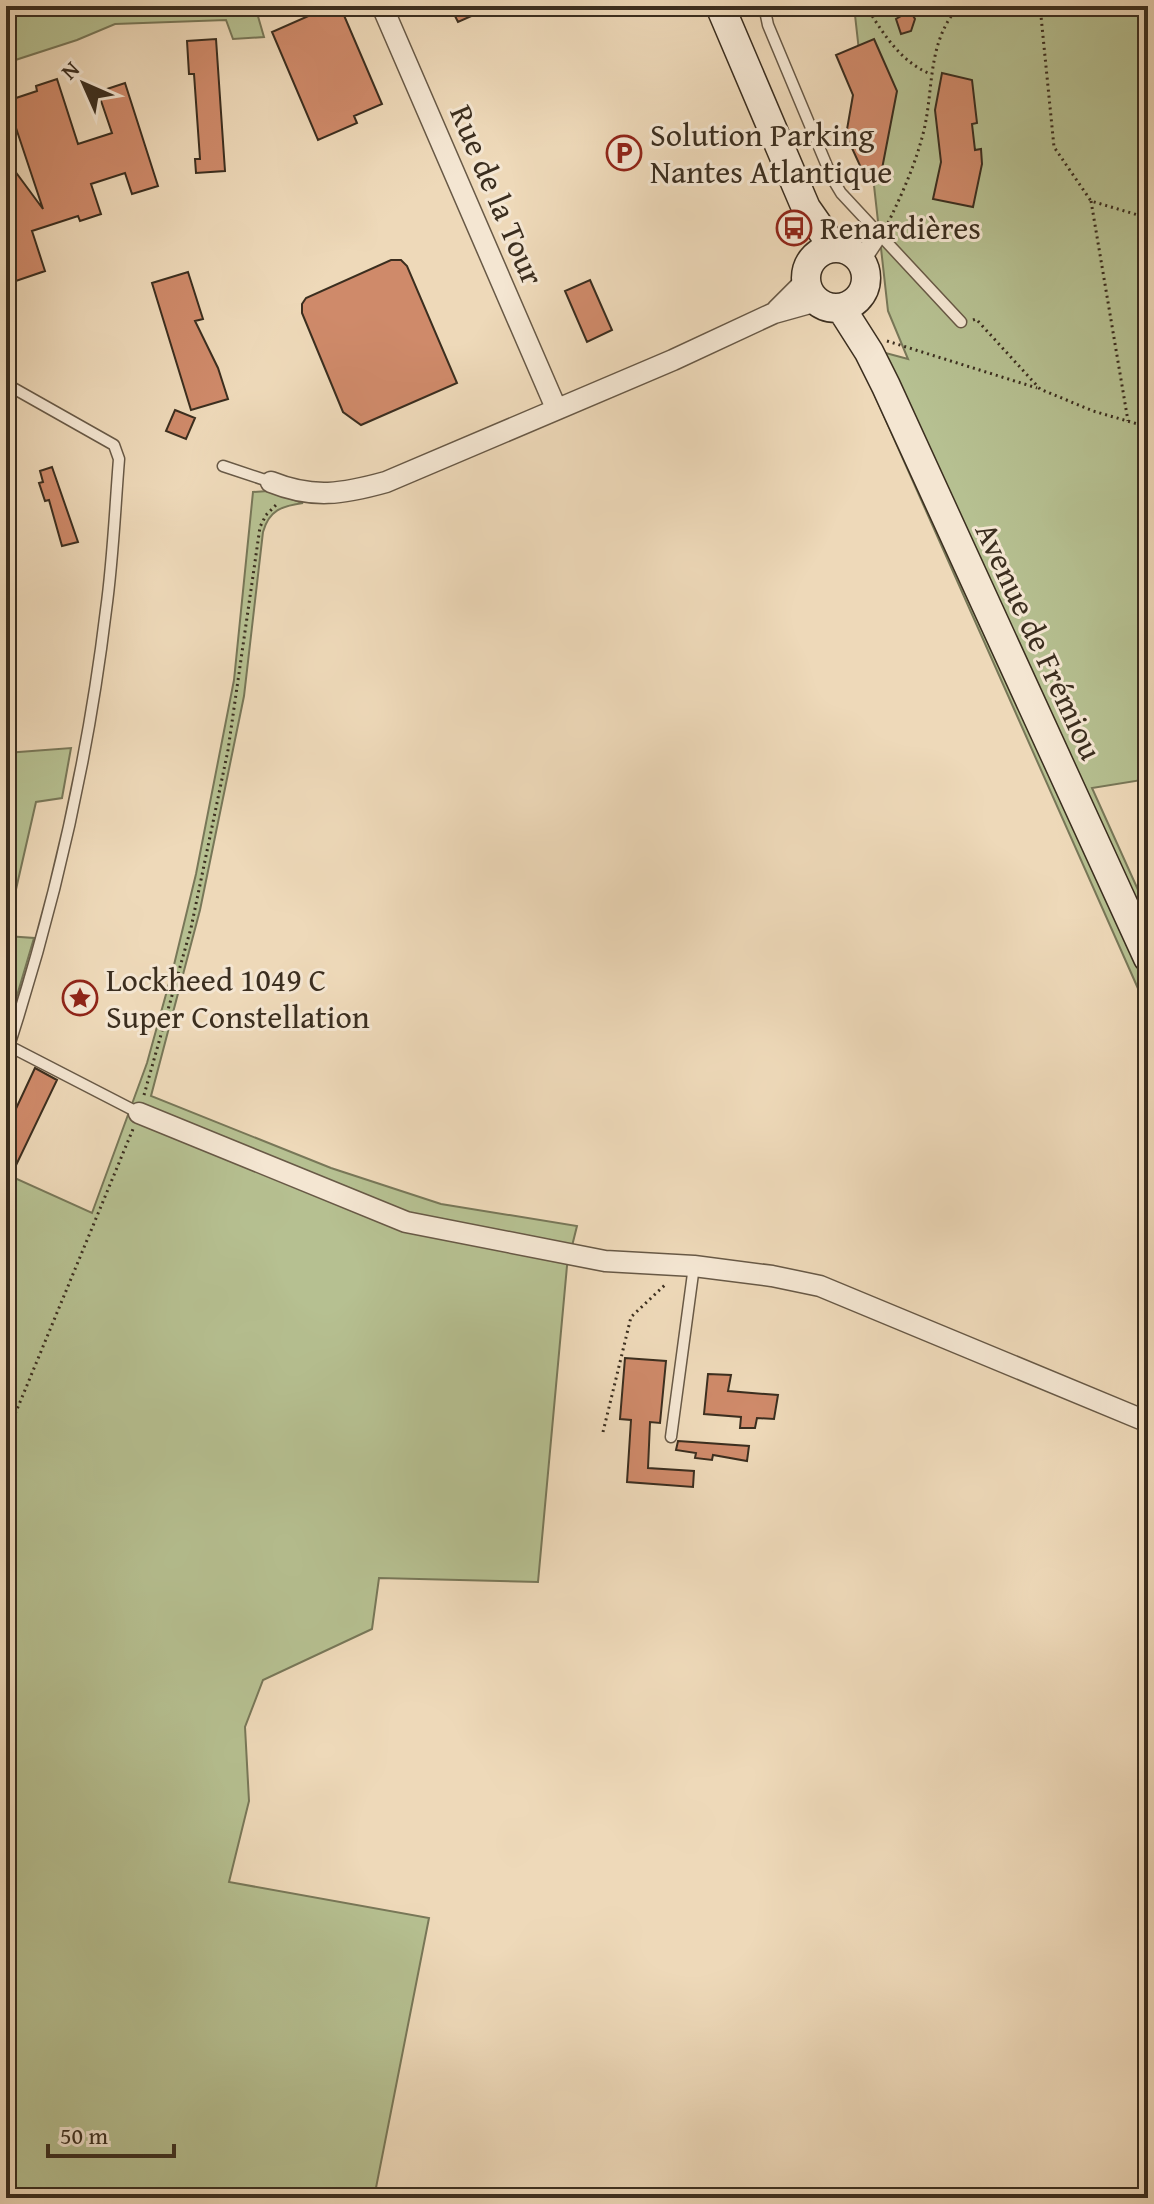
<svg xmlns="http://www.w3.org/2000/svg" width="1154" height="2204" viewBox="0 0 1154 2204" font-family="'Gentium Book Plus',serif">
	<rect width="100%" height="100%" fill="#eed9b9"/>
	<filter id="stains"><feTurbulence type="fractalNoise" baseFrequency=".0025" numOctaves="4"/><feColorMatrix values="0 0 0 0 .2 0 0 0 0 .09 0 0 0 0 .02 0 0 0 .5 -.17"/></filter>
	<radialGradient id="worn" r=".72"><stop offset=".6" stop-color="#630" stop-opacity="0"/><stop offset="1" stop-color="#630" stop-opacity=".3"/></radialGradient>
	<!-- green -->
	<path fill="#b6c091" stroke="#787758" stroke-width="2" d="M6 6H255L264 37 233 39 226 20 115 24 77 40 6 63Z
		M854 6H1148V779L1092 788 1148 912V1011L852 344 908 359 888 311Z
		M268 491 303 503C282 506 269 510 263 532L244 696 200 910 151 1096 331 1168 441 1204 577 1226 567 1266 538 1582 379 1578 372 1629 263 1680 245 1727 249 1801 229 1882 429 1918 374 2198H6V1174L92 1213 147 1063 173 969 196 874 234 680 253 492Z
		M71 748 62 798 36 802 6 933V753Z
		M6 936 34 938 6 1033Z"/>
	<!-- building -->
	<path fill="#cf8a6a" stroke="#3b2e1f" stroke-width="2" d="M331 6H340L382 104 354 116 357 123 318 140 272 32Z
		M450 6H494L458 22Z
		M910 11 915 19 911 31 901 34 896 19Z
		M216 39 225 171 196 173 195 159H200L194 74H189L187 41Z
		M874 39 897 91 881 174 862 170 846 135 853 95 836 55Z
		M942 73 972 80 977 123 972 124 975 150 981 149 982 164 973 207 933 199 941 162 935 110Z
		M57 79 78 144 112 133 98 92 125 83 158 186 132 194 125 173 91 184 101 214 80 221 78 216 32 231 45 271 10 283 6 271V159L43 209 7 101 37 91 36 86Z
		M391 260H401L407 266 457 383 361 425 343 412 302 313V304L306 298Z
		M188 272 203 319 195 321 218 368 228 399 191 410 152 283Z
		M590 280 612 330 587 342 565 291Z
		M175 410 195 418 186 439 166 431Z
		M52 467 78 542 62 546 49 500 45 501 39 483 43 482 40 471Z
		M35 1068 57 1080 6 1186V1130Z
		M625 1358 666 1361 660 1423 650 1422 648 1468 694 1471 693 1487 627 1482 631 1420 620 1419Z
		M708 1374 731 1375 728 1391 778 1395 774 1419 757 1418 755 1428H740L741 1417 704 1414Z
		M678 1441 749 1446 747 1461 713 1455 712 1460 695 1458 696 1453 676 1450Z"/>
	<g fill="none" stroke-linecap="round" stroke-linejoin="round">
		<!-- service casing -->
		<g stroke="#685946" stroke-width="13">
			<path id="service" d="M764 6 768 25 832 178 841 193 961 322
				M853 253 876 240
				M863 264 881 237
				M6 384 114 445 119 459C115 509 113 560 106 610 88 760 53 912 6 1055
				M223 466 271 482
				M9 1046 139 1113
				M671 1437 694 1266"/>
		</g>
		<!-- minor casing -->
		<g stroke="#685946" stroke-width="23">
			<path id="minor" d="M382 6 556 408
				M777 310 806 281
				M271 482C313 499 343 494 386 482L673 360 774 313 817 301
				M139 1113 406 1222 605 1261 694 1266 772 1276 820 1286 1148 1422"/>
		</g>
		<!-- secondary casing -->
		<g stroke="#3b2e1f" stroke-width="31">
			<path id="secondary" d="M720 6 806 208 834 248
				M806 278a30 30 0 1 1 60 0a30 30 0 1 1-60 0Z
				M841 308 869 352 886 386 1148 958"/>
		</g>
		<!-- path -->
		<path stroke="#3b2e1f" stroke-width="3" stroke-dasharray="2 4" stroke-linecap="butt" d="M866 6C882 32 901 63 931 74
			M1040 6 1054 147 1091 201 1148 218
			M1091 201 1128 421
			M888 223C903 192 916 163 924 130 934 87 927 42 959 6
			M973 320 976 319 1040 389 1093 411 1148 427
			M887 341 1037 388
			M144 1095 191 928 228 750 260 527 266 515 276 505
			M603 1432 631 1317 667 1283
			M6 1436 133 1129"/>
		<!-- service -->
		<use href="#service" stroke="#f4e6d2" stroke-width="10"/>
		<!-- minor -->
		<use href="#minor" stroke="#f4e6d2" stroke-width="20"/>
		<!-- secondary -->
		<use href="#secondary" stroke="#f4e6d2" stroke-width="28"/>
	</g>
	<!-- icons -->
	<defs>
		<g id="parking-ring" transform="scale(1.8)"><circle r="9.5" fill="#f4e6d2" stroke="#8f2418" stroke-width="1.5"/><path d="M-3.5-5.5H1a3.5 3.5 0 0 1 0 7H-1V5.5H-3.5ZM-1-3.4V-.6H.8a1.4 1.4 0 0 0 0-2.8Z" fill="#8f2418"/></g>
		<g id="bus-ring" transform="scale(1.8)"><circle r="9.5" fill="#f4e6d2" stroke="#8f2418" stroke-width="1.5"/><path d="M-5-6H5V4H4V6H2V4H-2V6H-4V4H-5ZM-3.5-4V0h7V-4ZM-3.5 1.2v1.5H-2V1.2ZM2 1.2v1.5H3.5V1.2Z" fill="#8f2418"/></g>
		<g id="sight-ring" transform="scale(1.8)"><circle r="9.5" fill="#f4e6d2" stroke="#8f2418" stroke-width="1.5"/><path d="M0-6L1.8-2.2L6-1.7L2.9 1.2L3.7 5.4L0 3.3L-3.7 5.4L-2.9 1.2L-6-1.7L-1.8-2.2Z" fill="#8f2418"/></g>
	</defs>
	<g fill-rule="evenodd">
		<use href="#parking-ring" x="624" y="153"/>
		<use href="#bus-ring" x="794" y="228"/>
		<use href="#sight-ring" x="80" y="998"/>
	</g>
	<g text-anchor="middle" stroke-width="6" stroke-linejoin="round" paint-order="stroke">
		<!-- poi labels -->
		<g font-size="32" fill="#3b2e1f" stroke="#f4e6d2" text-anchor="start">
			<text x="650" y="146">Solution Parking<tspan x="650" dy="37">Nantes Atlantique</tspan></text>
			<text x="820" y="239">Renardières</text>
			<text x="106" y="991">Lockheed 1049 C<tspan x="106" dy="37">Super Constellation</tspan></text>
		</g>
		<!-- street labels -->
		<g font-size="32" fill="#3b2e1f" stroke="#f4e6d2">
			<text transform="translate(497 195) rotate(67)" y="11">Rue de la Tour</text>
			<text transform="translate(1039 641) rotate(65)" y="11">Avenue de Frémiou</text>
		</g>
	</g>
	<!-- margin -->
	<rect width="1154" height="2204" fill="none" stroke="#eed9b9" stroke-width="32"/>
	<rect x="8" y="8" width="1138" height="2188" fill="none" stroke="#3b2e1f" stroke-width="4"/>
	<rect x="16" y="16" width="1122" height="2172" fill="none" stroke="#3b2e1f" stroke-width="2"/>
	<!-- north arrow -->
	<g transform="translate(84 84) rotate(315)" stroke="#f4e6d2" stroke-width="6" paint-order="stroke">
	<path d="M0-6L14 30L0 20L-14 30Z" fill="#3b2e1f"/>
	<text y="-12" font-size="22" font-weight="bold" text-anchor="middle" fill="#3b2e1f">N</text>
	</g>
	<!-- scale -->
	<path d="M48 2144v12h126v-12" fill="none" stroke="#3b2e1f" stroke-width="4"/>
	<text x="60" y="2144" font-size="24" fill="#3b2e1f" stroke="#f4e6d2" stroke-width="6" paint-order="stroke">50 m</text>
	<rect width="100%" height="100%" filter="url(#stains)"/>
	<rect width="100%" height="100%" fill="url(#worn)"/>
</svg>
